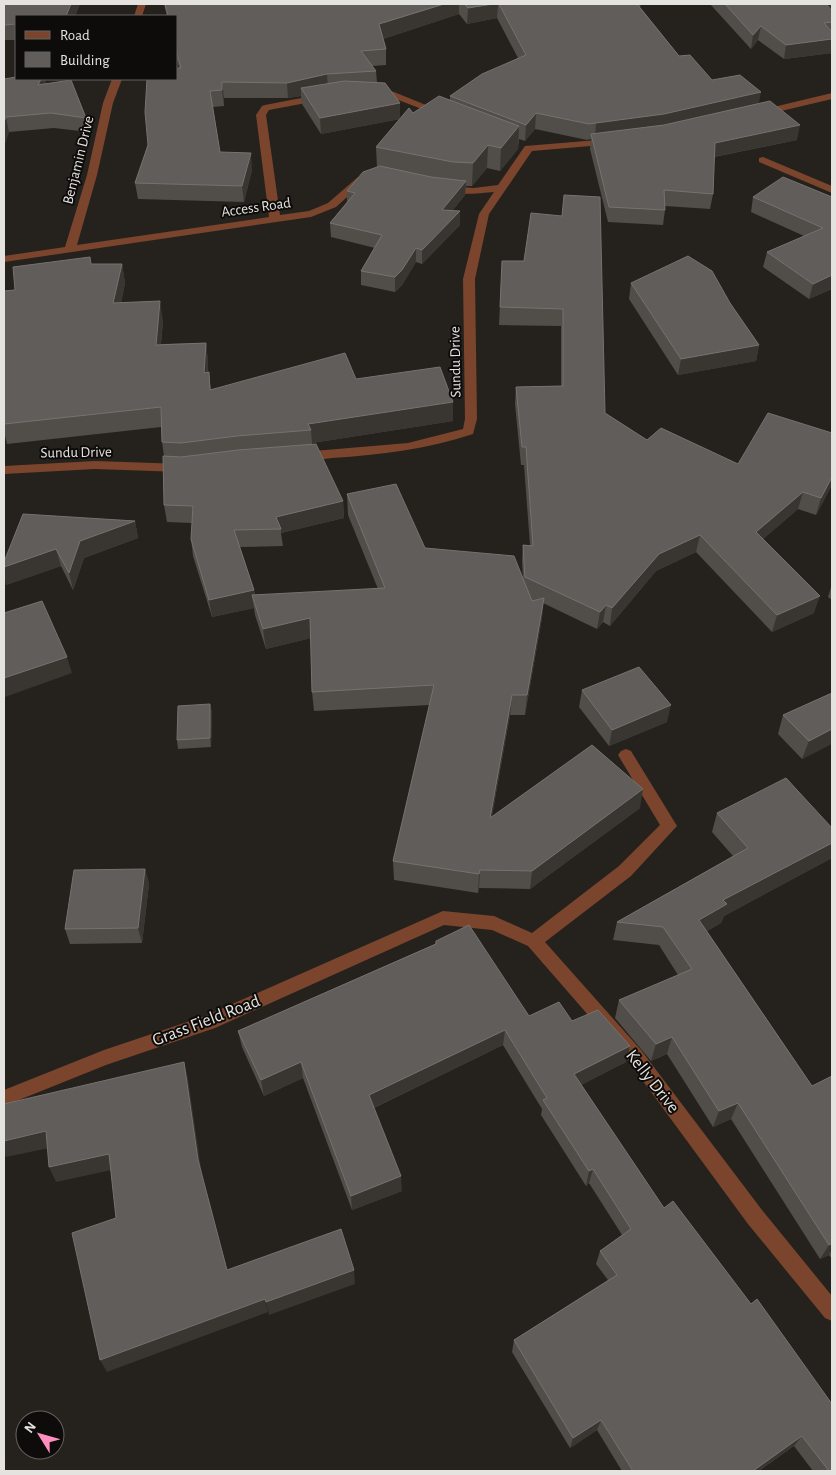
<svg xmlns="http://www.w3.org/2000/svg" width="836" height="1475" viewBox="0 0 836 1475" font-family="'Alegreya Sans',sans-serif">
	<rect width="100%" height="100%" fill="#25221e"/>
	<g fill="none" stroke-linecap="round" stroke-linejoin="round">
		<!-- minor -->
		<path fill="#7a452c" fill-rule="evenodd" d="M138 4H146L142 16H134Z
			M112 79H122L113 103 97 175 77 245 269 217 256 115 262 106 265 105 322 94 327 97 322 100 269 110 266 115 280 215 309 211 328 203 358 177H366L367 179 336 207 311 217 4 262V256L65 247 87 175 103 103Z
			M375 87 394 92 448 114 443 117 440 116 388 96 372 92V88Z
			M832 93V99L760 116 755 113 757 111Z
			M610 139 614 140V144L532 151 489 214 475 279 477 419 473 434C427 449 381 455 332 458 321 459 308 462 298 459L296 456 298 453 302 452 408 443 463 429 465 419 463 279 479 214 494 192C481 193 450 197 440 189L445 186 474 188 498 185 525 146Z
			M763 157 832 186V193L759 162V158Z
			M95 461 182 464 188 468 182 472 95 469 4 474V466Z
			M626 749 631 751 677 826 631 876 545 942 641 1050 762 1210 832 1296V1321L825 1318 748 1224 629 1062 528 946 492 930 444 925 215 1028 106 1065 4 1106V1090L104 1050 205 1016 443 911 494 916 532 933 619 866 660 825 618 755 621 751Z"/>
	</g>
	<!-- wall -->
	<path fill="#514d49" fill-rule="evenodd" d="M4 4H80L75 16H16V40H4Z
		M164 4H641L640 7 679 56 712 80 759 104 797 140 714 157 713 194 710 209 665 206V210L663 225 608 222 590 149 591 139 587 140 535 129 525 141 519 139 518 149 500 171 487 168 472 186H466L465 195 452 211H460V225L422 264 416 262 402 285 395 292 361 285V271L375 248 331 237 330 223 347 202V191L377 168 376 147 400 119 321 134 302 104 301 96 288 98H224V106L213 107 220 152 252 170 244 202 138 199 135 183 148 145 179 68 176 57V16H167ZM459 14 467 24 497 18 518 58 450 96V100L400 119V103L377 82 376 71 372 66 386 65V49L383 39Z
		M710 4H832V53L784 59 758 40 751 49Z
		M4 79H45L46 84 86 118 89 132 54 128 9 132 4 146Z
		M753 197H832V289L809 299 763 267 767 252 804 236 751 212Z
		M531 213 605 413 647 440 738 464 832 433V485L816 515 798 509 763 539 814 613 772 632 696 552 656 571 610 626 603 622 597 629 543 603 542 618 525 715H510L492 816 640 808 530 889 479 888 478 893 394 880 393 861 430 705 314 711 312 692 311 638 266 649 255 615 254 608 212 617 193 556 191 539 192 523 167 522 164 505V456L162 442 161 427 7 444 5 436H4V291L15 290 91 264H122L125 283 121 303 163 321 161 344 206 343 208 362V372L211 389 356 379 453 421 312 443V444L343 501 344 518 281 533 283 546 240 547 254 590 255 595 378 589 348 515 347 494 425 548 523 578 522 562 523 545H530L524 465H521L515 404 516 387 561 386V326L499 325 502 261H524Z
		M631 283 730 303 759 345 756 361 678 375 629 299Z
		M135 521 138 538 84 558 73 590 61 566 6 585 4 562Z
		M832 584V600L828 597Z
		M582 690 667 722 609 746 579 707Z
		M832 693V746L831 744 802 759 778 734 783 715Z
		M210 704 212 713 211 747 178 749 177 740Z
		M717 813 832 828V858L724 916 721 923 707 931 812 1086 832 1076V1259L829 1255 820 1259 731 1119 713 1127 667 1054 651 1061 615 1018 619 1000 678 975 659 945 613 940 617 922 733 856 712 832Z
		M145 869 149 884 142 943 70 944 65 929Z
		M436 941 529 1016 572 1021 626 1062 581 1085 832 1471H813L794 1446 759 1471H622L597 1430 570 1448 512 1352 514 1340 608 1280 596 1264 600 1251 622 1235 589 1183 586 1186 541 1115 542 1109 503 1045 374 1108 402 1191 352 1210 303 1078 264 1096 242 1047 238 1031 435 944Z"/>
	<!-- shaded-wall -->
	<path fill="#393531" d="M71 4H80L75 16H66Z
		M444 4H459V14L379 40V24Z
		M493 4H498L497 18 467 24 468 8Z
		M821 4H832V12Z
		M761 26 758 40 751 49 753 35Z
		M832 39V53L784 59 786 45Z
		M327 74 328 90 301 88V96L288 98 287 83Z
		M41 79H45L47 87 38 85Z
		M222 82 224 98V106L222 90Z
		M761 92 758 108 595 139 596 123Z
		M400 103V119L321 134 320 118Z
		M536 113 535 129 525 141 526 125Z
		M6 117 9 132 4 146V122Z
		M800 125 797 140 712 157 715 143Z
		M519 126 518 149 500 171 501 148Z
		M488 145 487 168 472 186 473 163Z
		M251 153 252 170 244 202 242 186Z
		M466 181 465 195 442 224V210Z
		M460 211V225L422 264V250Z
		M416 248V262L402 285 395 292V277Z
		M122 264 125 283 117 323 113 303Z
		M832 275V289L809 299 813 284Z
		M160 301 163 321 159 364 156 345Z
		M206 343 208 362 207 392 204 373Z
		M759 345 756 361 678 375 681 359Z
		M453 402V421L312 443 311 430 308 424Z
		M832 477V485L816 515 821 498Z
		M803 492 798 509 751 549 756 532Z
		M343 501 344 518 281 533V529L276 517Z
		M135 521 138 538 84 558 73 590 69 573 80 541Z
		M700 535 696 552 656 571 610 626 612 608 659 554Z
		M56 549 61 566 6 585 4 577V567Z
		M254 590 256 607 252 595 254 608 212 617 209 600Z
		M820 596 814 613 772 632 777 615Z
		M544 598 542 618 525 715 527 695Z
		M606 605 603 622 597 629 600 612Z
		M310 618 312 638 266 649 263 629Z
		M67 657 72 673 5 697 4 693V678Z
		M512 695 510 715 488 837 490 818Z
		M210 704 212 713 211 747 210 738Z
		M671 705 667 722 609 746 612 730Z
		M832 729V740L831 744 802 759 809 741Z
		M643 789 640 808 530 889 532 871Z
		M832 843V858L724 916 721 923 694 939 699 920 723 900Z
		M145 869 149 884 142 943 138 928Z
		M480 870 479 888 478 893 479 874Z
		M505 1030 503 1045 369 1110V1095Z
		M672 1037 667 1054 651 1061 656 1044Z
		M630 1046 626 1062 571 1090 574 1074Z
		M184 1062 188 1079 202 1175 231 1284 198 1160Z
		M301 1062 303 1078 264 1096 261 1080Z
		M738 1103 731 1119 713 1127 719 1111Z
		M46 1131 54 1147 6 1157 4 1153V1141Z
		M109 1154 116 1169 56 1182 49 1167Z
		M593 1169 589 1183 586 1186 589 1171Z
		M401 1176 402 1191 352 1210 351 1196Z
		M832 1243V1249L829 1255 820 1259 829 1245Z
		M354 1270 355 1284 269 1315 266 1302Z
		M265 1299 268 1312 107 1372 100 1360Z
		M601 1420 597 1430 570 1448 573 1438Z
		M802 1436 794 1446 759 1471H754Z"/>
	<!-- building -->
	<path fill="#615d5a" stroke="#76726f" d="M4 4H71L66 16H16V24L4 25Z
		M165 4H444L379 24 386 49 361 51 376 71 327 74 287 83 222 82V90L210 91 220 152 251 153 242 186 135 183 148 145 145 112 147 79H176V68H181L176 50V16H168Z
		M464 4H493L468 8Z
		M499 4H637L679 56 690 55 712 80 740 75 761 92 664 114 596 123 589 124 536 113 526 125 450 96 482 74 526 55Z
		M725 4H826L832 11V22L824 23 832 32V39L786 45 761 26 753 35Z
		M16 77V79H41L38 85 71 80 86 118 51 113 6 117 4 122V79Z
		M344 81 385 83 400 103 320 118 301 88Z
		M439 96 519 126 501 148 488 145 473 163 453 162 376 147 409 108 413 113Z
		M770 101 800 125 715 143 713 194 664 190 665 210 609 207 591 134 664 125Z
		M380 166 431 177 466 181 442 210 460 211 422 250 416 248 402 270 395 277 361 271 382 235 330 223 355 193 347 191 363 172Z
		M783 177 832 197V275L813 284 767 252 823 228 753 197Z
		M564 195 600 197 605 413 647 440 661 428 738 464 768 413 832 433V477L821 498 803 492 756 532 820 596 777 615 700 535 659 554 612 608 606 605 600 612 525 577 523 545 533 546 526 447H522L516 387 563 386V309L500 307 502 261H524L531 213 562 216Z
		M688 256 712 271 730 303 759 345 681 359 631 283Z
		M90 257 91 264H122L113 303 160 301 156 345 206 343 204 373 209 372 210 390 345 353 356 379 440 367 453 402 308 424 311 430 237 436 181 443 162 442 161 407 4 424V291L15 290 13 267Z
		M316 444 343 501 276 517 281 529 234 530 254 590 209 600 191 539 193 506 164 505 163 456 181 457 238 450Z
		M396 484 425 548 514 556 532 601 544 598 527 695H512L490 818 592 745 643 789 532 871 480 870 479 874 393 861 434 685 312 692 310 618 263 629 252 595 385 588 347 494Z
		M23 514 135 521 80 541 69 573 56 549 4 567V562Z
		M42 601 67 657 4 678V613Z
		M639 667 671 705 612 730 582 690Z
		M832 693V729L809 741 783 715Z
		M210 704V738L177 740 178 706Z
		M786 778 832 828V843L723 900 727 904 699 920 812 1086 832 1076V1243L829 1245 738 1103 719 1111 672 1037 656 1044 619 1000 692 969 663 927 617 922 748 848 717 813Z
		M145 869 138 928 65 929 74 870Z
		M469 925 529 1016 559 1002 572 1021 598 1010 630 1046 574 1074 664 1208 673 1201 751 1304 757 1299 832 1404V1471H829L802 1436 754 1470 755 1471H633L601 1420 573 1438 514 1340 617 1275 600 1251 631 1229 593 1169 589 1171 543 1100 547 1098 505 1030 369 1095 401 1176 351 1196 301 1062 261 1080 238 1031 436 944V941Z
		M184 1062 198 1160 227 1270 341 1229 354 1270 266 1302 265 1299 100 1360 72 1233 116 1218 109 1154 49 1167 46 1131 4 1141V1104Z"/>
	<g text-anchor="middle" stroke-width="4" stroke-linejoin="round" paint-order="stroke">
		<!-- far-street labels -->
		<g font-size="15" fill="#e5e3e0" stroke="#0d0c0a">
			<text transform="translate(78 160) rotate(-76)" y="5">Benjamin Drive</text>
			<text transform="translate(256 207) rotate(-8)" y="5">Access Road</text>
			<text transform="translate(455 362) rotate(-91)" y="5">Sundu Drive</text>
			<text transform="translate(76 452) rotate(-1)" y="5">Sundu Drive</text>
		</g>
		<!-- street labels -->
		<g font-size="18" fill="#e5e3e0" stroke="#0d0c0a">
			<text transform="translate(206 1020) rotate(-21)" y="6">Grass Field Road</text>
			<text transform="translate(653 1081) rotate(52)" y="6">Kelly Drive</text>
		</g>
	</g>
	<!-- border -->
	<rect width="836" height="1475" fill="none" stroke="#e5e3e0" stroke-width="10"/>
	<!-- legend -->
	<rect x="15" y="15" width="162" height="65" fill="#0d0c0a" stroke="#636260"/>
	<rect x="25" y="31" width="25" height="8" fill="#7a452c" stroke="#636260"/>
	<text x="60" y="40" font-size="15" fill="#e5e3e0">Road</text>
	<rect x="25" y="52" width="25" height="15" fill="#615d5a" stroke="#636260"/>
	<text x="60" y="65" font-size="15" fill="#e5e3e0">Building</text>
	<!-- north arrow -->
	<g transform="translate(40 1435) rotate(307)"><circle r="24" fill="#0d0c0a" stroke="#636260"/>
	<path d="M0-4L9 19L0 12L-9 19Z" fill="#fe8ebd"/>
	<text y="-8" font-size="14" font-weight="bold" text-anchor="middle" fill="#e5e3e0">N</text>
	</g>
</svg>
